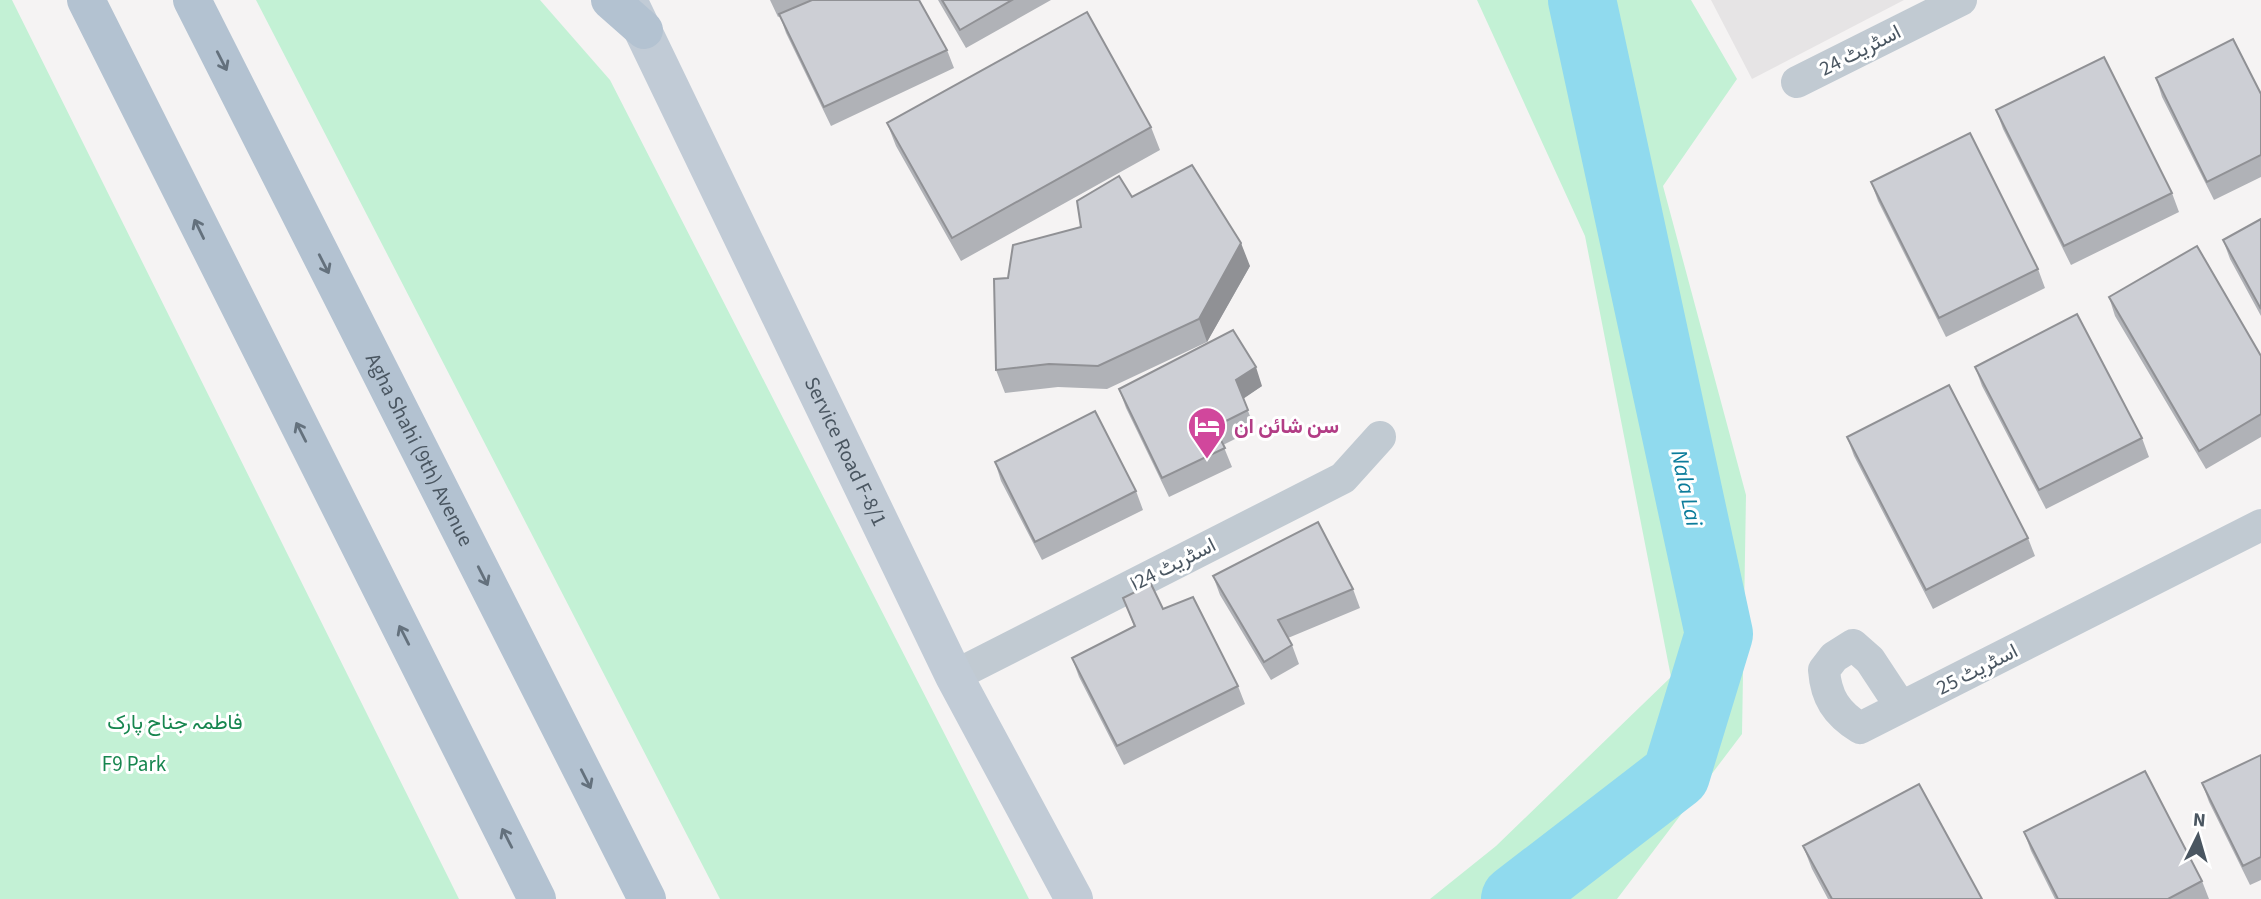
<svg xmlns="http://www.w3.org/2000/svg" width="2261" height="899" viewBox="0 0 2261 899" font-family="'Source Sans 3',Vazirmatn,sans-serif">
	<rect width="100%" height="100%" fill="#f5f3f3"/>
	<!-- education -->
	<path fill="#e6e4e5" d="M1711 0H1904L1752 79Z"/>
	<!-- green -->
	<path fill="#c3f1d5" d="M0 0H12L459 899H0Z
		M256 0H540L610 80 1029 899H720Z
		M1477 0H1691L1737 79 1663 186 1746 495 1742 734 1617 899H1430L1496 846 1671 677 1585 236Z"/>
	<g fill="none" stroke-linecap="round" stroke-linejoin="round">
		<!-- river -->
		<path stroke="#90daee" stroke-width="68" d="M1515 899 1676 775 1719 634 1582 0"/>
		<!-- street -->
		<path stroke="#c1cad2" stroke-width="32" d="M1797 82 1961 0
			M954 676 1343 478 1380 437
			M1899 704 1870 660 1853 645 1834 657 1824 670C1826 697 1836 713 1860 728L2261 525"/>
		<!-- secondary -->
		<path stroke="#c1cbd6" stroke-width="38" id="s1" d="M629 2 954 676 1074 899"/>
		<!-- primary -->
		<g stroke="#b3c2d1" stroke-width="38">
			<path d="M86 0 537 899"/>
			<path id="s2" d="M192 0 647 899"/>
			<path d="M610 0 644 30"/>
		</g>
	</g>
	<!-- wall -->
	<path fill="#b0b2b7" d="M770 0H919L947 50 954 68 831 126 786 33 780 16 778 17Z
		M938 0H1051L966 48Z
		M2156 78 2261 94V177L2214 200 2162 97Z
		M1996 110 2172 193 2179 212 2071 265 2003 129Z
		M887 123 1151 127 1160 150 961 261 896 146Z
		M1871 182 2038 269 2045 288 1946 337 1878 201Z
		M1132 197 1250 266 1207 342 1107 389 1058 387 1005 393 996 370 1008 278 1081 227Z
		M2261 219V316L2230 259 2223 240Z
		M2109 297 2261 356V437L2206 469 2115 316Z
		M1975 367 2142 438 2149 457 2046 509 1982 386Z
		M1262 386 1243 398 1255 429 1223 445 1232 467 1169 497 1126 408 1119 389Z
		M1847 437 2028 538 2035 556 1933 609 1854 456Z
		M995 462 1136 491 1143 510 1042 560 1001 481Z
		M1213 576 1353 589 1360 608 1288 638 1292 645 1299 664 1271 680 1220 595Z
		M1123 598 1163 609 1238 686 1245 704 1124 765 1079 677 1072 658 1134 626Z
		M2261 755V880L2250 885 2209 802 2202 783Z
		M2024 832 2202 881 2209 899H2055L2031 851Z
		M1803 846 1982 899H1828L1812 869Z"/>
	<!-- shaded-wall -->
	<path fill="#909195" d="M1241 243 1250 266 1207 342 1199 319Z
		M1256 367 1262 386 1243 399 1236 380Z"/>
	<!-- building -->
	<path fill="#cdcfd5" stroke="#909195" stroke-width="2" d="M812 0H919L947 50 824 107 779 14Z
		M942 0H1012L960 30Z
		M1087 12 1151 127 952 238 887 123Z
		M2233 39 2261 94V155L2207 182 2156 78Z
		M2104 57 2172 193 2064 246 1996 110Z
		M1970 133 2038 269 1939 318 1871 182Z
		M1192 165 1241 243 1199 319 1098 366 1049 364 996 370 994 279 1008 278 1013 245 1081 227 1077 201 1119 176 1132 197Z
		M2261 219V309L2223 240Z
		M2197 246 2261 356V414L2199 451 2109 297Z
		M2077 314 2142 438 2039 490 1975 367Z
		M1233 330 1256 367 1236 380 1248 410 1214 427 1225 448 1162 478 1119 389Z
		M1949 385 2028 538 1926 590 1847 437Z
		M1095 411 1136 491 1035 542 995 462Z
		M1318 522 1353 589 1278 620 1292 645 1264 662 1213 576Z
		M1151 584 1163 609 1193 597 1238 686 1117 746 1072 658 1135 626 1123 598Z
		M2261 755V857L2243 866 2202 783Z
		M2145 771 2202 881 2168 899H2058L2024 832Z
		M1919 784 1982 899H1832L1803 846Z"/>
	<!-- one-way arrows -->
	<defs><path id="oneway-shaft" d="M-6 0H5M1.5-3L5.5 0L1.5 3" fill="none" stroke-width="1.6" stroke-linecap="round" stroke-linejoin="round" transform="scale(1.75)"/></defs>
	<g stroke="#64717d">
		<use href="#oneway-shaft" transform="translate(222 61) rotate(63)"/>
		<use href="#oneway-shaft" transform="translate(199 229) rotate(-116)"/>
		<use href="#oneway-shaft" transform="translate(324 264) rotate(63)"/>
		<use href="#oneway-shaft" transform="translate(301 432) rotate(-117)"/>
		<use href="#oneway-shaft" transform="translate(483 576) rotate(63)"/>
		<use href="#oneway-shaft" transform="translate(404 635) rotate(-117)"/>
		<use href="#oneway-shaft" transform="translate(586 779) rotate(63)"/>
		<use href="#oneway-shaft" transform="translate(507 838) rotate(-117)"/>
	</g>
	<!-- icons -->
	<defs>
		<g id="hotel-pin" transform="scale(2.0125)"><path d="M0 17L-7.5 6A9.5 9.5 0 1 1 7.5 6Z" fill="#d1479c" stroke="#fff"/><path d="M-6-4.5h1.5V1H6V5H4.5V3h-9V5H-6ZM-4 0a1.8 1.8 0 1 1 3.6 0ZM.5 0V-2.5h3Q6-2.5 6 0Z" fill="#fff"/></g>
	</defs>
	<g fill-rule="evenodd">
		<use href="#hotel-pin" x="1207" y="426"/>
	</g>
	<g text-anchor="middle" stroke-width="6" stroke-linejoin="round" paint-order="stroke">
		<!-- street labels -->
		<g font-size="21" fill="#4a5661" stroke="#fff">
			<text transform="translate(1860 50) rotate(-27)" y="7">اسٹریٹ 24</text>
			<text dy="7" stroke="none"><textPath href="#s2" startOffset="504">Agha Shahi (9th) Avenue</textPath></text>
			<text dy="7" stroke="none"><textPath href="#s1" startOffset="499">Service Road F-8/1</textPath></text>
			<text transform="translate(1173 564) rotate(-27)" y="7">اسٹریٹ 24ا</text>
			<text transform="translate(1977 669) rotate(-27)" y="7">اسٹریٹ 25</text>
		</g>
		<!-- hotel labels -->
		<g font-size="21" font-weight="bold" fill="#b23c85" stroke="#fff" text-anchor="start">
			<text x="1234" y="433">سن شائن ان</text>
		</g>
		<!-- park labels -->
		<g font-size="21" fill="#17864f" stroke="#fff">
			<text x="175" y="729">فاطمہ جناح پارک</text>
			<text x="134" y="771">F9 Park</text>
		</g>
		<!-- water labels -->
		<g font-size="23" font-style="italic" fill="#0c7c9b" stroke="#fff">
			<text transform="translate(1687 488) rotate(78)" y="8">Nala Lai</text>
		</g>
	</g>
	<!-- north arrow -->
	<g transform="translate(2198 836) rotate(5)" stroke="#ffffff" stroke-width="5" paint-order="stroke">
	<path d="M0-5L12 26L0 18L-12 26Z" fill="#4a5661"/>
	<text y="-10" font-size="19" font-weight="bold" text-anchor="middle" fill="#4a5661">N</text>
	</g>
</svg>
